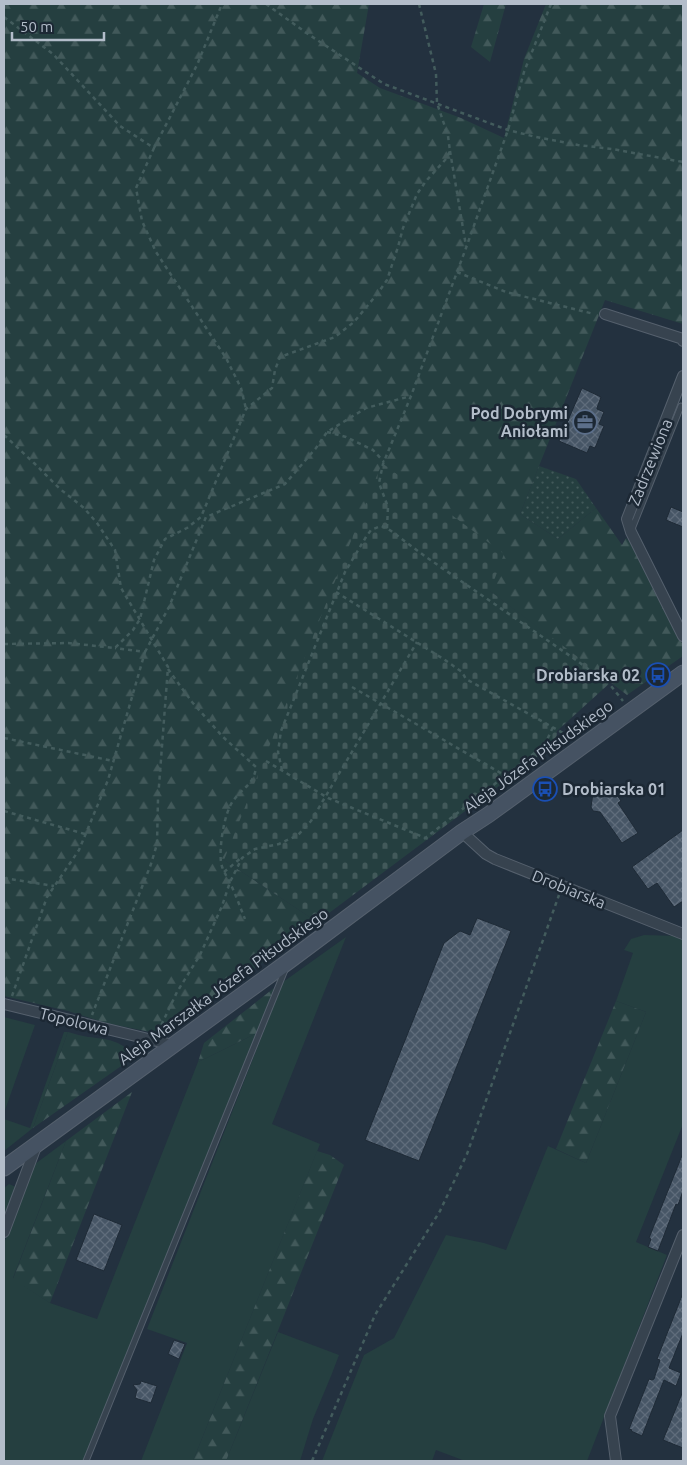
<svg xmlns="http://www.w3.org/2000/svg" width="687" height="1465" viewBox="0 0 687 1465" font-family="Ubuntu,sans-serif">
	<defs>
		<pattern id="forest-firs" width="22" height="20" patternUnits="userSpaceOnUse" patternTransform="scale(1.25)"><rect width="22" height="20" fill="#253f40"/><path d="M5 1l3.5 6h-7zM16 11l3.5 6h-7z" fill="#42595a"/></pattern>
		<pattern id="cemetery-stones" width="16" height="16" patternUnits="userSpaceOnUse" patternTransform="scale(1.25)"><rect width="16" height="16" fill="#253f40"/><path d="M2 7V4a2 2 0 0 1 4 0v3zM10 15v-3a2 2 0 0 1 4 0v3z" fill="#42595a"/></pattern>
		<pattern id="park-dots" width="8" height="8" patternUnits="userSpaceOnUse" patternTransform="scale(1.25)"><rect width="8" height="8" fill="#253f40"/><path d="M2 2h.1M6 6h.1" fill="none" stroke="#42595a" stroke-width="1.8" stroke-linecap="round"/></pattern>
		<pattern id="building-cross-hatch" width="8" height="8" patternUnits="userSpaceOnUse" patternTransform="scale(1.25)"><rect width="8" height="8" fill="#475666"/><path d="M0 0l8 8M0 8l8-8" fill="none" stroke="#5f6c7b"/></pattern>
	</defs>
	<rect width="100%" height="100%" fill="#23313f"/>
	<!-- grass -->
	<path fill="#253f40" d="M644 935 677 936 683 938V1124L636 1242 667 1255 587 1461H465L436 1450 432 1461H322L364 1355 394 1338 446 1235 484 1243 506 1250 548 1146 586 1163 646 1012 616 1001 633 953 624 950 631 939Z
		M346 937 272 1124 320 1144 193 1461H141L187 1343 147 1329 283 982Z
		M4 1017 35 1025 4 1113Z
		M64 1032H68L33 1128 4 1151V1119L30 1128Z
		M257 1033 83 1461H4V1243L35 1164 66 1141 13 1278 50 1303 97 1319 198 1062Z
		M9 1184 16 1187 4 1219V1188Z
		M278 1332 339 1355 331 1376 313 1419 300 1461H226Z"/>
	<!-- forest -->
	<path fill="url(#forest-firs)" d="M4 4H369L357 73 380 88 461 118 504 138 524 59 546 4H683V324L605 300 520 514 558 539 596 508 622 545 626 538 630 542 683 645V656L627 695 490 591 224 860 317 922 165 1035 106 1023 68 1011 4 996Z
		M484 4H506L490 62 471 47Z
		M274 988 257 1033 198 1062 204 1043Z
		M616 1001 646 1012 586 1163 556 1149Z
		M68 1032C75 1034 82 1036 88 1037 107 1039 122 1040 134 1057L33 1128Z
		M132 1092 50 1303 13 1279 66 1141Z
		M317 1151 330 1155 344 1165 226 1461H193Z"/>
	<!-- cemetery -->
	<path fill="url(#cemetery-stones)" d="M382 463 504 554 490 591 611 682 557 731 556 743 317 922 224 860Z"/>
	<!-- park -->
	<path fill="url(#park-dots)" d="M539 466 576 479 596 508 558 539 520 514Z"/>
	<!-- building -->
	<path fill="url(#building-cross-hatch)" stroke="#1e2a36" d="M582 388 601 397 597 408V409L604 412 599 424 604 426 595 448 590 446 587 453 559 441Z
		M671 507 683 512V527L666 520Z
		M613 789 621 801 618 803 638 833 622 843 600 812 593 811 591 807 593 793 596 791 607 793Z
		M683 830V901L674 907 657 883 648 889 632 867Z
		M477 918 511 931 419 1161 365 1140 444 943 460 931 470 935Z
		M683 1153V1191L678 1205 676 1204 658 1251 648 1247 651 1239 649 1238Z
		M94 1214 122 1225 104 1271 76 1260Z
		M683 1293V1333L669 1368 681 1373 676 1386 664 1380 642 1436 631 1431 632 1430 629 1429 649 1379 652 1380 654 1379 660 1360 657 1359Z
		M174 1340 185 1344 179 1359 168 1354Z
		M141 1381 157 1386 151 1403 135 1398 137 1390 133 1385 140 1384Z
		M683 1391V1448L663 1440Z"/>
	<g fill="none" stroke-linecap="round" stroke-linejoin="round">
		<!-- lane casing -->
		<g stroke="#55606d" stroke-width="7">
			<path id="lane" d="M632 529 681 406
				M86 1461 285 970"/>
		</g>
		<!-- street casing -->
		<g stroke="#55606d" stroke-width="12">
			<path id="street" d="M605 314 683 339V341
				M683 376 627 519 631 532 683 636
				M462 832 486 854 495 859 683 934
				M4 1004 173 1045
				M4 1232 37 1144
				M616 1461 610 1416 683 1235"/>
		</g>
		<!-- secondary casing -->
		<g stroke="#55606d" stroke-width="17">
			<path id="secondary" d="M4 1168 289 961 462 832 488 815 683 673"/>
		</g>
		<!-- path -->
		<path stroke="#435c5d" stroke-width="2.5" stroke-dasharray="4 4" stroke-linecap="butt" d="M266 4 308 34 384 84 508 130 536 137 578 145 612 149 683 162
			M4 17 53 54 120 126 154 148 136 188 142 221 156 252 226 358 241 388 246 409
			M154 148 197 65 222 4
			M450 151 466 246
			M457 272 506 292 594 314
			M327 432 346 437 373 450 384 462
			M4 435 34 463 60 489 84 508 97 523 115 550 121 588 168 667 158 799 157 844 151 864 92 1015
			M387 528 388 507 379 483 383 464 411 396 466 248 508 130 524 72 551 4
			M336 592 445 660 462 672 466 679 572 738
			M4 644 68 643 115 648 133 630 140 619 154 560 165 539 187 528 201 517 246 409 272 388 275 370 280 357 335 337 354 322 378 293 387 280 398 247 403 228 417 194 426 181 446 159 450 151 448 136 437 103 436 74 419 4
			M145 652 169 607 206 517 285 484 316 448 327 432 366 408 411 396
			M168 669 192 702 223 737 256 767C254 785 242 788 233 801 224 813 219 848 221 862 222 870 227 876 230 883 236 895 240 907 245 919
			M352 687 506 776
			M4 738 113 761
			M266 761 328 798 428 839
			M282 770 278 752 281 731 345 572 366 537 371 530 381 526 387 528 426 557 576 660 611 686 623 701
			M4 811 85 834
			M424 839 537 751 546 742 553 727
			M224 872 241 858
			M4 878 54 886
			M12 996 47 897 79 850 108 780 145 652 115 648
			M158 1032 177 992 200 955 222 906 230 882 242 858 255 849 279 844 298 835 311 821 417 642
			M312 1461 375 1315 440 1211 467 1154 559 895"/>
		<!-- lane -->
		<use href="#lane" stroke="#37434f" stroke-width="5"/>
		<!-- street -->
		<use href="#street" stroke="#37434f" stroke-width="10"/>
		<!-- secondary -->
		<use href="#secondary" stroke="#455262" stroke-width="15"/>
	</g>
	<!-- icons -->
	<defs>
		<g id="office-ring" transform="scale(1.25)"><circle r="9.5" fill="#1c2834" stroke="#5c6f8a" stroke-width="1.5"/><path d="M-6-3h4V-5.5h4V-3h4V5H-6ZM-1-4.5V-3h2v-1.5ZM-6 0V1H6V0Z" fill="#5c6f8a"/></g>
		<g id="bus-ring" transform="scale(1.25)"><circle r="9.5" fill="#1c2834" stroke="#1a4fb4" stroke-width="1.5"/><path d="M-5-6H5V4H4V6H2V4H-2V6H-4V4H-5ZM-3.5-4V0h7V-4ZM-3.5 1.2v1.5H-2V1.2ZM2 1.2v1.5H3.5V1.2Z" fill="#1a4fb4"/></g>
	</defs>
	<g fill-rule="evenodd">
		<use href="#office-ring" x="585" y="422"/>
		<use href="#bus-ring" x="658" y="675"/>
		<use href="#bus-ring" x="545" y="789"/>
	</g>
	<g text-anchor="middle" stroke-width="5" stroke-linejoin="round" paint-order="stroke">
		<!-- poi labels -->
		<g font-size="16" font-weight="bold" fill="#b3bdca" stroke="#1c2834" text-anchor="end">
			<text x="568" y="419">Pod Dobrymi<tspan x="568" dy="18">Aniołami</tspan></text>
			<text x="640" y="681">Drobiarska 02</text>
			<text x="562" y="795" text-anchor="start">Drobiarska 01</text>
		</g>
		<!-- street labels -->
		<g font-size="16" fill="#b3bdca" stroke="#1c2834">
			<text transform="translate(650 462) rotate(-68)" y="6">Zadrzewiona</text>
			<text transform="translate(538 756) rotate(-36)" y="6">Aleja Józefa Piłsudskiego</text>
			<text transform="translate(569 889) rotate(22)" y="6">Drobiarska</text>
			<text transform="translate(223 986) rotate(-36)" y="6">Aleja Marszałka Józefa Piłsudskiego</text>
			<text transform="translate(74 1021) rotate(14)" y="6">Topolowa</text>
		</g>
	</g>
	<!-- border -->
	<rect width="687" height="1465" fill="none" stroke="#b3bdca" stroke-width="10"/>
	<!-- scale -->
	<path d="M12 32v8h92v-8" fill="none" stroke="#b3bdca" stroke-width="2.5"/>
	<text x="20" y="32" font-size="15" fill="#b3bdca" stroke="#1c2834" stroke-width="4" paint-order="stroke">50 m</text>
</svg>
